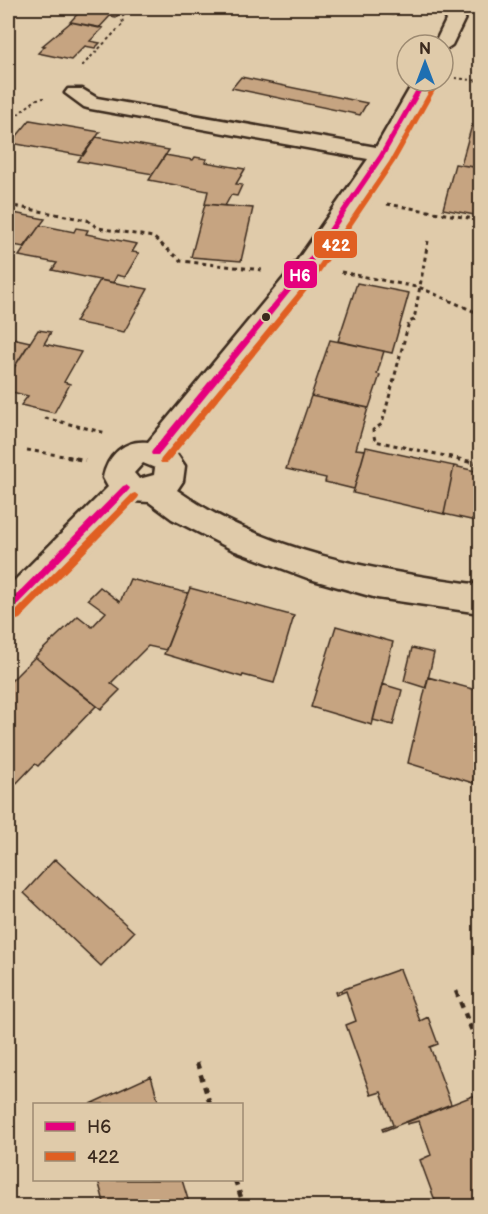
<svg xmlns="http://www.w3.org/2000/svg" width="488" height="1214" viewBox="0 0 488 1214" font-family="'Balsamiq Sans',sans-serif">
	<rect width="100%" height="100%" fill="#e0cbaa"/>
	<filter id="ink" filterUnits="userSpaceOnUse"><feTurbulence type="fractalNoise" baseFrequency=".0167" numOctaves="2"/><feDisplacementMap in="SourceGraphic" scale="12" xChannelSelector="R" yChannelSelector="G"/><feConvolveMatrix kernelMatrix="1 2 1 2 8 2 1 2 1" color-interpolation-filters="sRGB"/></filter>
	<g filter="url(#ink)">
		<!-- building -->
		<path fill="#c6a481" stroke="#3b2a1e" stroke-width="1.5" d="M83 8H119L114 12 120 13 116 17 110 16 99 28 70 22Z
			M350 8H398L393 15Z
			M71 22 103 28 90 41 100 43 95 48 85 46 71 60 38 53 45 46H42Z
			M241 77 367 103 360 115 232 88Z
			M30 120 100 132 83 156 11 143Z
			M472 125 480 126V168L461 165Z
			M96 137 169 150 153 174 78 161Z
			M165 155 193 160 195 157 207 159 205 162 245 169 236 184 242 185 237 196 231 195 225 206 205 204 208 191 149 180Z
			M455 164 480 168V216L443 209Z
			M205 204 253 208 241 261 191 257Z
			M8 212 45 219 24 247 8 244Z
			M40 225 74 232 76 228 88 230 86 234 137 244 132 252 139 253 125 277 117 275 113 283 52 270 57 263 19 256Z
			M100 280 148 289 124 332 75 322Z
			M357 283 409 293 392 353 338 341Z
			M38 330 51 332 44 344 81 352 64 382 70 384 54 413 21 405 28 396 8 391V377Z
			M8 337 30 342 8 377Z
			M330 340 384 351 377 374 380 375 369 408 311 396Z
			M311 396 368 408 356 449 365 450 354 489 325 482 326 478 286 469Z
			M366 447 454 466 444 514 353 493Z
			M454 466 480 472V522L444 514Z
			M130 579 188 593 166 650 148 646 111 683 120 690 101 709 35 657 78 616 92 627 106 612 88 599 100 587 120 602Z
			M190 588 294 616 274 683 243 675 242 677 164 654Z
			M336 626 393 642 372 725 311 707Z
			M412 648 434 653 426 688 404 681Z
			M35 657 96 706 38 766 35 764 12 788 8 784V684Z
			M428 677 480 691V743L473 783 408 763Z
			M382 684 402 690 393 725 373 720Z
			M55 859 134 932 101 966 24 893Z
			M400 969 420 1021 428 1017 438 1044 430 1047 451 1104 383 1131 382 1129 393 1125 381 1092 371 1095 346 1025 356 1021 346 991 337 995 336 992Z
			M151 1076 159 1104H90Z
			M475 1095 480 1110V1206H437L420 1160 431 1155 419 1121 407 1124V1122Z
			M98 1180H182L190 1206H105Z"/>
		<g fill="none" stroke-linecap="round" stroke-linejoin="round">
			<!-- street casing -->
			<g stroke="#3b2a1e" stroke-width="5">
				<path id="street" d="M452 8H470L452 45 443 51V45H434Z
					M414 81H434L393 155 310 280 174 450 185 466 183 481 177 490C266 553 376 571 480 585V613L377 598 310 579 233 550 172 519 149 502 132 501 20 618 8 622V587L108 487 103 478C107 456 124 439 148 442L292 268 368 159 91 109 84 107 65 93 68 89H82L97 98 376 147ZM143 463 155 468 154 475 139 479 134 473Z"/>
			</g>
			<!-- path-far3 -->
			<path stroke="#3b2a1e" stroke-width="2" stroke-dasharray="3 3" stroke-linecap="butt" d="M82 66 123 24 122 17 132 8
				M455 78 480 81
				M8 122 37 99 44 98"/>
			<!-- path-far2 -->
			<path stroke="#3b2a1e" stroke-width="3" stroke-dasharray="4 4" stroke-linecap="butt" d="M387 204 480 220
				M8 205 87 220 98 228 153 237 181 261 262 270
				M428 241 414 320 409 322 382 424 373 430 375 441 455 458
				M341 272 421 288 480 314
				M45 418 106 433
				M27 450 76 458"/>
			<!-- path-far1 -->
			<path stroke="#3b2a1e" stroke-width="4" stroke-dasharray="4.5 4.5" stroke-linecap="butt" d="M67 457 85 460
				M448 457 480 464"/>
			<!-- path -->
			<path stroke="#3b2a1e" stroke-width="4.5" stroke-dasharray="6 6" stroke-linecap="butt" d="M456 991 480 1051
				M197 1063 210 1104
				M235 1180 244 1206"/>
			<!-- street -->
			<use href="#street" fill="#e0cbaa" fill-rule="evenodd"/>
			<!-- bus-1 casing -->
			<g stroke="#e0cbaa" stroke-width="5">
				<path id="bus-1" d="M421 81H427L385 155 303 276 158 455H152L151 453 152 451 299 272 379 155Z
					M126 485 130 488 129 490 11 611 8 612V603L123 486Z"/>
			</g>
			<!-- bus-2 casing -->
			<g stroke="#e0cbaa" stroke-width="5">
				<path id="bus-2" d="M432 86 437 87 395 162 313 283 167 463H161L160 461 161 459 309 279 389 162Z
					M135 493 139 496 138 498 20 619 17 620 14 619 12 616 14 613 132 494Z"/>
			</g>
			<!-- bus-1 -->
			<use href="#bus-1" fill="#e5007d" fill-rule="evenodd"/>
			<!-- bus-2 -->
			<use href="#bus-2" fill="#e05f22" fill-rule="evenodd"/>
		</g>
	</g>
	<!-- markers -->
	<circle fill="#3b2a1e" stroke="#e0cbaa" stroke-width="2" cx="266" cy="317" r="5"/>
	<g stroke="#e0cbaa" stroke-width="2">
		<rect x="313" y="230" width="45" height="29" rx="6" fill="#e05f22"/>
		<rect x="283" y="260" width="35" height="29" rx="6" fill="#e5007d"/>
	</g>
	<g font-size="16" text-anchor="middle" font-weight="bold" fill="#fff">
		<text x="336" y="251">422</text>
		<text x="300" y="281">H6</text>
	</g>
	<!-- margin -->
	<rect width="488" height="1214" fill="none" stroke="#e0cbaa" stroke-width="30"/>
	<rect x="15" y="15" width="458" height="1184" fill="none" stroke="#3b2a1e" stroke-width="2" filter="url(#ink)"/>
	<!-- legend -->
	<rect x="33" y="1103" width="210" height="78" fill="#e0cbaa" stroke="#9e8b72" stroke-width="1.5"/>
	<rect x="45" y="1122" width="30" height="9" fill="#e5007d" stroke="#9e8b72" stroke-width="1.5"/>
	<text x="87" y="1133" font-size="18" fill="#3b2a1e">H6</text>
	<rect x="45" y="1152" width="30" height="9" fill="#e05f22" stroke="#9e8b72" stroke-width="1.5"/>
	<text x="87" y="1163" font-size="18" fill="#3b2a1e">422</text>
	<!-- north arrow -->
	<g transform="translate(425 63)"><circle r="28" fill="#e0cbaa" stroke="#9e8b72" stroke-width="1.5"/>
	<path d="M0-4.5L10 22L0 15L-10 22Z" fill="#1f6fb2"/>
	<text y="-9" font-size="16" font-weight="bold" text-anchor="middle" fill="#3b2a1e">N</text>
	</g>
</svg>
